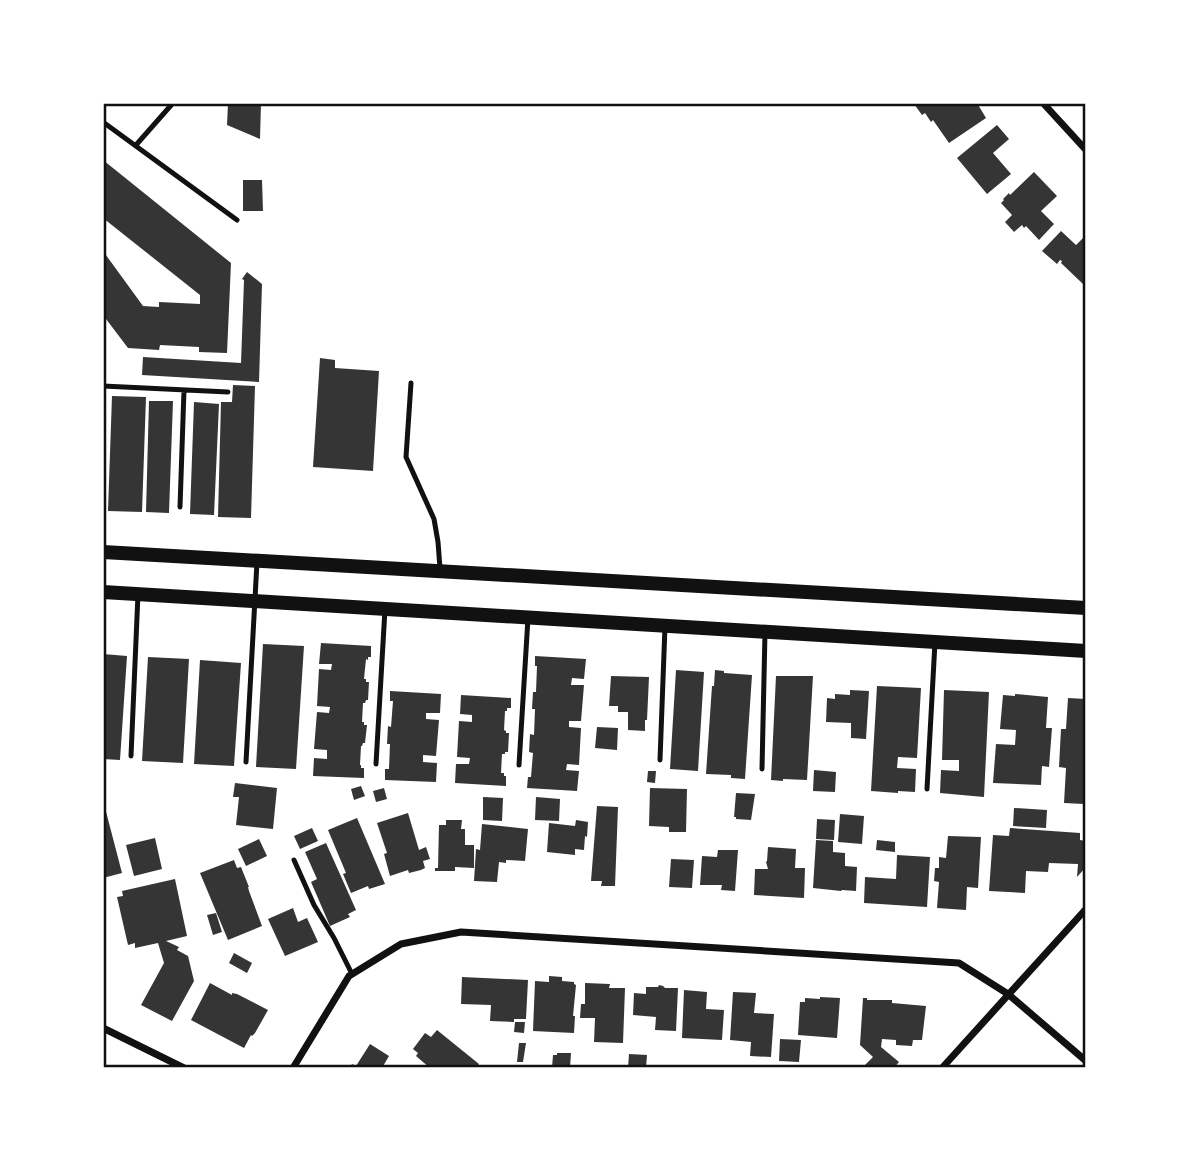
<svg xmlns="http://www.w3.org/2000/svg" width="1189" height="1171" viewBox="0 0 1189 1171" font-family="'Source Serif 4',serif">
	<rect width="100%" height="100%" fill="#fff"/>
	<!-- building -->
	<path fill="#353535" d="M228 103H261L260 139 227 125Z
		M916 103H977L986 118 949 143 933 120 931 122 925 113 922 115 914 104Z
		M997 125 1009 139 993 153 1011 174 987 194 957 158Z
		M103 160 231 263 227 353 199 352V347L160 345 159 350 128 348 103 315V251L143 306 159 307V302L200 304V295L103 218Z
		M1034 172 1057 196 1041 211 1054 224 1039 240 1026 226 1024 228 1022 225 1014 232 1005 222 1012 215 1001 203 1004 200 1003 199 1009 193 1010 195Z
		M243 180H262L263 211H243Z
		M1061 231 1076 245 1086 235V281L1083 284 1061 263 1062 261 1060 260 1057 264 1042 251Z
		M247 272 262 284 259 382 142 375 143 357 241 363 244 280 242 279Z
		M320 358 335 360V368L379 371 373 471 313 467Z
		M233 385 255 386 251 518 218 517 221 402H232Z
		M112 396 146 397 142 512 108 511Z
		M149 401H173L169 513 146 512Z
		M194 402 219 404 214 515 190 514Z
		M321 643 371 646V657H368V660L366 659 364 679H366V682H369L368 700H366L365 703H363L362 722H364V725H367L365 743H363L362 746H361L360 765H361V768H364V778L313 776 314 758 327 759V750L314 749 317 712 329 713 330 707 317 706 319 669 331 670 332 664H319Z
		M263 644 304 646 296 769 256 767Z
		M103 654 127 656 120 760 103 759Z
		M535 656 586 659 584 679 572 678 571 685H584L581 721H569V727L581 728 579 765 567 764 566 770 579 771 577 791 527 788 528 777H531L533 753 529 752 530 734 534 735 535 709H532L533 692H536L537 666H535Z
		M148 657 189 659 183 763 142 761Z
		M200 660 241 663 234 766 194 764Z
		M676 670 704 672 698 771 670 769Z
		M715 670 724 671V673L752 675 745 779 731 778V775L706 774 712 686H714Z
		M611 676 649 677 647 720H645V731L628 730V712H618V706H609Z
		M776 676H813L807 780 783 779V781L771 780Z
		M877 686 921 688 917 758 898 757 897 768 916 769 915 792 898 791V793L871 791Z
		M850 690 869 691 866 739 851 738V723L826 722 827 698 835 699V694L850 695Z
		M944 690 989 692 984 797 940 793 941 770 959 771V760H942Z
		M390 691 441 694 440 713H426V719L439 720 436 756 423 755V762L437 763 436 782 385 780V769H389L390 744H387L388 726 391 727 393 701H390Z
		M1015 694 1048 697 1046 728H1052L1049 767 1042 766 1041 785 993 783 996 744 1015 745 1016 730 1000 729 1003 695 1015 696Z
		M461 695 511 698V708H507V711H505L504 730 506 731V733H509L508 752H505V754H502L501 773H504V776H506V786L455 783 456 764H469L470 758 457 757 459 721 472 722V715L460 714Z
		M1068 698 1086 699V788L1084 804 1064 803 1066 768 1059 767 1061 729H1066Z
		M597 727 618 728 617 750 595 748Z
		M814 770 836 772 835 792 813 791Z
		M648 771H656L655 783 647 782Z
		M235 783 277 788 273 829 236 825 239 797H233Z
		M361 786 365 796 354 800 351 789Z
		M384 788 387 799 376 802 373 791Z
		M650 788 687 789 686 832H669V827L649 826Z
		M736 793 755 794 751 820 736 819V817H734Z
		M483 797 503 798 502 821 483 820Z
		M536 797 560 799 559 821 535 820Z
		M103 800 122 873 103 878Z
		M597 806 618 807 615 886H601L602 881H591Z
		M1014 808 1047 810 1046 828 1013 826Z
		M408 813 419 850 426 847 430 859 423 861 425 868 421 870 409 873 408 870 390 876 384 854 387 853 377 823Z
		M840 814 864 816 862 844 838 842Z
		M357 818 385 884 369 889 368 886 351 893 343 874 346 873 328 830Z
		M817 819 835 820 834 840 816 839Z
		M446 820H462L461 829H465V845H474V868L455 867V871H435V868H438L439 825H446Z
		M576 820 588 822 587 837 585 836 584 850 575 849V855L547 852 549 823 575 826Z
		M482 824 528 829 525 861 506 860V863L499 862 497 882 474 881 476 849 480 850Z
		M312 828 318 841 300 849 294 836Z
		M1010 828 1080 833V840L1086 841V867L1077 877 1078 864 1049 863 1048 872 1026 871 1025 893 989 891 993 835 1009 836Z
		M948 836 981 837 978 888 967 887 966 910 937 908 939 882 934 881 935 868H939V857L946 858Z
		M155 838 162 869 134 876 126 845Z
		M259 839 267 856 246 866 238 849Z
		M816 840 833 841V852L845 853V866L857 867 856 891 842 890 841 891 813 888Z
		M877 840 895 842V852L876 850Z
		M326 843 356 910 348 914 350 917 330 926 311 882 317 879 305 852Z
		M768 847 796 849 795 868H805L804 898 754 895 755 869H768L766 862 767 861Z
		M718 850H738L735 891 721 890 722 885H700L702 856 717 857Z
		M897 855 930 857 927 907 864 903 865 877 896 879Z
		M671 859 694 860 692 888 669 887Z
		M234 860 237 868 241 867 249 887H248L249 891 262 926 228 940 200 873Z
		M175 879 187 936 166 941 179 947 177 950 188 956 194 981 172 1021 141 1005 164 963 158 943 135 948V943L128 945 117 897 123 896 122 891Z
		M293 908 298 922 307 918 318 942 285 956 268 919Z
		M216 913 222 932 213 935 207 915Z
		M234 953 252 963 247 973 229 963Z
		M549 976 562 977V981L574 982V984L576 985 573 1016H575L574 1033 533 1031 535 981 549 982Z
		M462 977 528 980 526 1019H514V1022L490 1021 491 1005 461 1004Z
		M210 983 232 995V993L237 994 268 1010 255 1033 252 1036 251 1035 244 1048 191 1020Z
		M585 983 610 984 609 988H625L623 1043 594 1042 595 1018H580L581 1004H585Z
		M659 985 663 986 665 988H678L676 1031 655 1030 656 1017 633 1015 634 993 646 994V987H658Z
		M684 990 707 992 706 1009 724 1010 722 1040 682 1038Z
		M733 992 756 993 754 1013 774 1014 771 1057 750 1056 751 1042 730 1040Z
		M820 997 840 998 837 1038 798 1035 800 1002H805V998L820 999Z
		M863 998H867V1000H892V1003L926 1006 922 1040H913L912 1046 896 1045V1040L882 1039 881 1047 899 1062 894 1068H868L865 1065 873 1057 860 1045Z
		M515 1022H525L524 1033 514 1032Z
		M437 1030 479 1064 476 1068H430L416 1056 418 1053 413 1049 425 1033 431 1037Z
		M780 1039 801 1040 799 1062 779 1061Z
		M519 1043H526L523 1062H517Z
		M370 1044 389 1056 382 1068H350L352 1064 356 1066Z
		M557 1053H571L570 1068H552L553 1055H557Z
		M629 1054 647 1055 646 1068H628Z"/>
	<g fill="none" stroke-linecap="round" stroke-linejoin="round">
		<!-- service -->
		<path stroke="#111" stroke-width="5" d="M103 122 237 220
			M136 145 173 103
			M411 383 406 457 434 519 438 542 440 568
			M103 386 228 392
			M180 507 184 390
			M131 756 138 594
			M660 760 665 626
			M246 762 257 562
			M376 764 385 609
			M519 765 528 618
			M762 769 765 632
			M927 789 935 642
			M294 860 314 905 334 938 352 974"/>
		<!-- minor -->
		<path stroke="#111" stroke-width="7" d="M1043 103 1086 150
			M103 1028 184 1068
			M293 1068 349 976 401 944 461 932 959 963 1008 994 1086 1061
			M942 1068 1086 909"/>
		<!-- secondary -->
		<path stroke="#111" stroke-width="14" d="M103 552 1086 608
			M103 592 1086 651"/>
	</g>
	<!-- border -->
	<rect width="1189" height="1171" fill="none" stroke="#ffffff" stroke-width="210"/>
	<rect x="105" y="105" width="979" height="961" fill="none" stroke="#111" stroke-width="2.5"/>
</svg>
